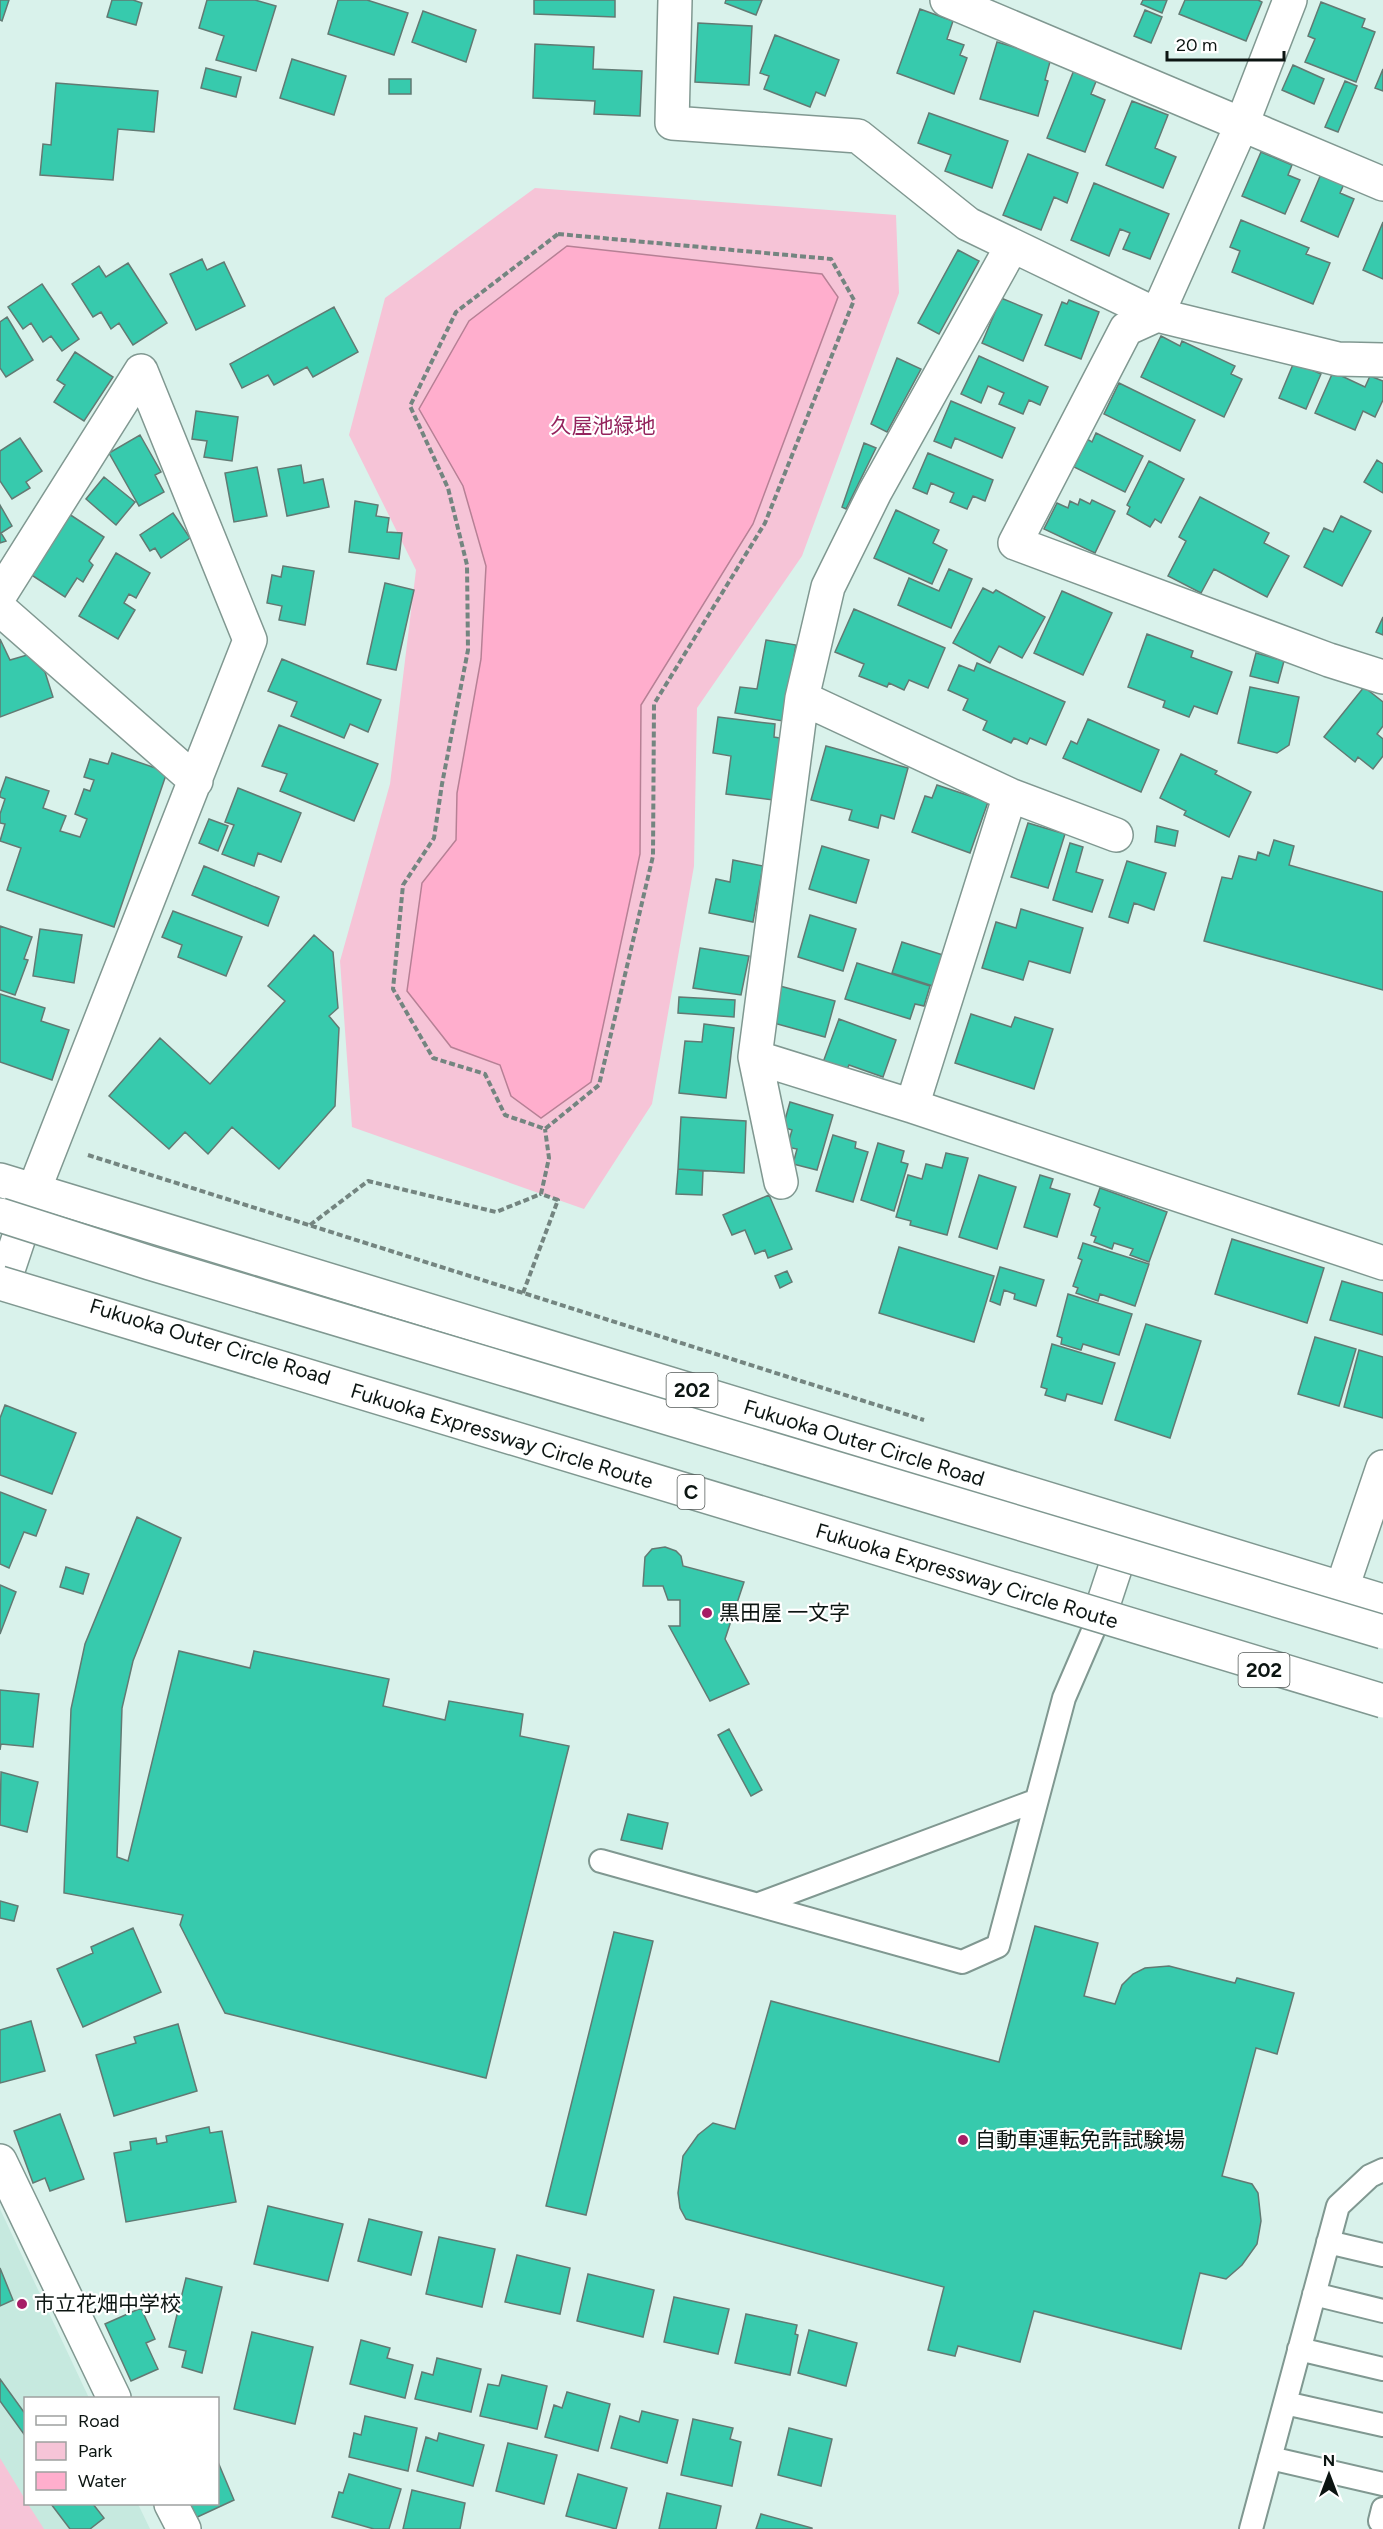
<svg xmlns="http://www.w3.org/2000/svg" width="1383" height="2529" viewBox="0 0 1383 2529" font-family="Figtree,'Noto Sans JP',sans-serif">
	<rect width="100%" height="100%" fill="#d9f2eb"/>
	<!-- built -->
	<path fill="#c6e9df" d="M0 2209 89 2398H26V2504H138L150 2529H0Z"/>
	<!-- green -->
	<path fill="#f6c4d7" d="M535 188 896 215 899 293 802 556 697 708 694 866 652 1104 584 1209 352 1127 340 961 390 784 416 570 349 435 385 298Z
		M0 2458 25 2499 26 2504H28L44 2529H0Z"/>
	<!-- water -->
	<path fill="#ffaecd" stroke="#b68095" stroke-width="1.5" d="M567 246 822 274 838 297 753 524 641 705 640 854 591 1082 541 1118 511 1096 500 1065 451 1047 407 991 422 883 456 840 457 793 481 659 486 566 463 486 419 409 469 321Z"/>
	<!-- building -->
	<path fill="#37caad" stroke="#627a73" stroke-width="1.5" d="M0 0H9L2 21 0 20Z
		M112 0H133L142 3 136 25 107 17Z
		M207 0H255L276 6 256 71 216 60 224 36 199 28Z
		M338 0H367L408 13 394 55 328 34Z
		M534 0H615V17L534 14Z
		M726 0H762L756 15 725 3Z
		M1143 0H1167L1162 13 1141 4Z
		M1185 0H1258L1262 2 1246 41 1179 14Z
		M1321 2 1365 19 1362 27 1375 32 1356 82 1305 62 1315 39 1308 36Z
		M920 9 953 21 947 39 964 45 960 55 967 58 954 94 897 73Z
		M1145 10 1162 17 1151 43 1134 36Z
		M423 11 476 30 466 62 412 42Z
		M698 23 752 26 749 85 695 82Z
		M775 35 839 60 825 96 816 92 810 107 764 89 769 76 760 73Z
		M997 42 1051 58 1045 80 1048 81 1038 116 980 99Z
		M535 44 594 47 593 69 642 71 640 116 594 114 595 101 533 98Z
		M292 59 346 76 334 115 280 98Z
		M1293 65 1324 79 1314 104 1282 90Z
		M206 68 241 77 236 97 201 88Z
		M1383 69V91L1375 88Z
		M1074 70 1097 79 1091 94 1105 100 1085 152 1047 138Z
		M389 79H411V94H389Z
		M1345 81 1357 86 1338 132 1325 127Z
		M56 83 158 91 154 132 118 129 113 180 40 175 43 144 51 145Z
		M1132 101 1168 115 1155 148 1176 157 1163 188 1106 165Z
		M929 113 1008 141 992 188 945 171 951 155 918 143Z
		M1261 152 1292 165 1288 175 1300 180 1285 214 1242 196Z
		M1028 154 1078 173 1067 203 1054 197 1041 230 1003 215Z
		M1321 174 1344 184 1340 193 1354 199 1338 237 1301 221Z
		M1094 183 1169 214 1150 259 1123 249 1130 233 1120 229 1109 256 1071 240Z
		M1241 220 1309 248 1306 254 1330 263 1313 304 1232 272 1240 251 1230 247Z
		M1383 222V279L1363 270Z
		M958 250 979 261 939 334 918 323Z
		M202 259 207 270 224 262 245 306 196 330 170 274Z
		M128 263 167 323 133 345 119 323 111 329 101 312 93 317 72 284 99 266 106 277Z
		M42 284 79 339 62 351 51 336 43 342 31 323 23 329 8 307Z
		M1001 298 1042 315 1023 361 982 343Z
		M1069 300 1099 312 1081 359 1045 345 1062 302 1067 304Z
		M334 307 358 352 313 377 307 367 274 385 268 375 242 388 230 364Z
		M7 317 33 360 6 377 0 368V322Z
		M1161 336 1180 346 1182 341 1235 366 1231 374 1242 379 1224 417 1141 377Z
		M75 352 113 377 84 421 54 402 65 385 57 380Z
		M979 356 1048 387 1040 405 1029 400 1023 414 999 404 1004 393 988 386 981 403 961 394Z
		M897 358 921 369 887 432 871 424Z
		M1294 362 1321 374 1306 409 1279 398Z
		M1333 372 1365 387 1370 376 1383 381V400L1375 417 1363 411 1355 430 1315 413Z
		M1119 383 1195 420 1180 451 1104 414Z
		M951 401 1015 428 1002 458 955 438 951 448 934 441Z
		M196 411 238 417 232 461 204 457 207 441 192 439Z
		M1096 433 1143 456 1125 492 1074 467 1087 439 1092 442Z
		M140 435 161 472 155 475 164 492 139 506 109 453Z
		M20 438 42 471 26 482 30 488 12 499 0 481V451Z
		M864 443 876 448 846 509 842 507Z
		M928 453 993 480 985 501 973 496 967 509 950 502 954 493 931 483 927 494 913 488Z
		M1377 460 1383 464V493L1364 482Z
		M1149 461 1184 479 1161 523 1155 519 1150 527 1127 514 1130 507 1127 505Z
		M301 465 304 483 323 479 329 507 287 516 278 469Z
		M257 467 267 516 234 522 225 473Z
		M104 477 135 502 116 525 86 499Z
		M1200 497 1269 533 1264 543 1289 556 1267 597 1214 569 1201 593 1168 576 1186 541 1179 537Z
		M1080 499 1090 504 1092 500 1115 511 1095 553 1044 529 1057 503 1068 508 1070 501 1078 505Z
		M355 501 378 505 376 516 389 518 387 532 402 533 399 559 349 552Z
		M0 505 12 526 1 533 6 541 0 543Z
		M896 510 939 530 933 543 947 550 932 584 874 558Z
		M173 513 190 538 161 558 155 548 150 551 140 535Z
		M69 514 104 537 89 561 93 565 83 582 77 578 65 597 30 574Z
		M1341 516 1371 531 1342 586 1304 567 1324 528 1333 532Z
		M116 553 150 573 136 598 129 594 124 603 135 610 118 639 79 616Z
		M283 566 314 571 305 625 279 620 282 606 267 603 272 575 281 577Z
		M949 569 972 579 951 628 898 605 909 578 939 591Z
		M385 583 414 590 396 670 367 664Z
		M983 588 993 593 996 590 1045 617 1022 658 999 646 990 663 953 643Z
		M1062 591 1112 613 1083 675 1034 653Z
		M854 609 945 648 928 688 909 680 904 690 889 683 887 687 859 676 864 664 835 652Z
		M1383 617V635L1376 632Z
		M1147 634 1193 651 1191 657 1232 672 1217 714 1194 706 1189 717 1163 707 1165 701 1128 687Z
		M0 639 10 660 27 655 45 672 53 697 0 717Z
		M766 640 796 645 783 721 735 713 740 687 757 689Z
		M1256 653 1284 661 1278 683 1250 676Z
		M282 659 381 700 368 732 350 724 344 738 291 716 297 702 268 691Z
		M977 663 1065 702 1046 745 1030 738 1027 744 1014 738 1011 743 983 730 987 721 963 710 968 699 948 690 959 665 974 671Z
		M1250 687 1299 697 1289 745 1277 753 1238 743Z
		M1364 687 1383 702V726L1377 734 1383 739V756L1373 769 1358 757 1355 762 1324 737Z
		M718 717 775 724 774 737 780 738 773 800 726 794 731 756 713 753Z
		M1088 719 1159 750 1141 792 1063 758 1071 741 1077 744Z
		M279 725 378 764 354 821 280 791 287 774 262 766Z
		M826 746 908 768 894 819 881 815 878 828 849 820 852 810 811 800Z
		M112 753 167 772 114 927 7 890 21 848 0 841 5 824 0 823V814L5 799 0 797V794L6 777 49 791 43 808 66 816 60 831 80 837 87 819 75 814 84 789 90 791 94 780 84 777 90 759 108 764Z
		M1181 754 1217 771 1215 774 1251 792 1229 837 1184 815 1186 811 1160 798Z
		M937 785 988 802 970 853 912 832 925 796 932 798Z
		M238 788 301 813 281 862 258 853 254 866 222 854 234 825 225 822Z
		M209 819 228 826 218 851 199 843Z
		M1028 823 1065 834 1048 888 1011 877Z
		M1157 826 1178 831 1175 846 1155 842Z
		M1274 840 1294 846 1289 865 1383 892V990L1204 941 1222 877 1232 879 1239 856 1256 860 1258 852 1269 856Z
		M1070 843 1083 847 1076 872 1103 880 1092 912 1053 900Z
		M822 846 869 860 856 903 809 889Z
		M733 860 763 866 753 922 709 913 716 879 730 882Z
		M1127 861 1166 873 1154 910 1134 903 1128 923 1109 917Z
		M204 866 279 897 268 926 192 895Z
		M1021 909 1083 928 1070 973 1029 961 1023 980 982 968 996 922 1016 928Z
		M173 911 242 937 226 976 178 957 182 945 162 937Z
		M810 915 856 929 843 971 798 957Z
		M0 926 32 937 24 959 28 960 15 995 0 990Z
		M40 929 82 935 74 983 33 976Z
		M314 935 333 952 338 1008 329 1016 339 1028 335 1106 279 1169 232 1127 208 1154 185 1132 169 1149 109 1096 160 1038 210 1084 285 1001 268 986Z
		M902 942 943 955 933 986 892 973Z
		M700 948 749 956 741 995 693 988Z
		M857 963 930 986 924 1006 915 1004 910 1019 845 999Z
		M780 986 835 1001 825 1037 770 1022Z
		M0 994 45 1008 41 1021 69 1030 52 1080 0 1062Z
		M679 997 735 1000 734 1017 678 1013Z
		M971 1014 1011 1027 1015 1017 1053 1029 1034 1089 955 1063Z
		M839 1019 896 1040 883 1077 849 1065 845 1074 822 1065Z
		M704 1024 734 1028 726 1098 679 1093 685 1041 702 1042Z
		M790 1102 833 1115 817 1170 793 1164 797 1149 787 1147 792 1130 783 1127Z
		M681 1117 746 1121 744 1173 678 1169Z
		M833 1135 856 1142 855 1148 868 1152 853 1202 816 1191Z
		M878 1143 904 1151 901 1162 908 1164 894 1211 861 1200Z
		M946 1153 968 1158 947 1235 910 1225 911 1221 896 1217 908 1175 922 1179 926 1164 942 1168Z
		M678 1169 703 1171 702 1195 676 1194Z
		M979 1175 1016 1187 997 1249 959 1237Z
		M1040 1175 1053 1179 1050 1188 1070 1194 1057 1237 1024 1227Z
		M1100 1188 1167 1212 1149 1262 1130 1255 1133 1249 1114 1243 1112 1249 1094 1242 1096 1237 1091 1235 1100 1208 1094 1205Z
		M769 1195 792 1249 768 1258 765 1250 755 1254 745 1230 732 1235 723 1215Z
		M1232 1239 1324 1268 1307 1323 1215 1294Z
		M1083 1243 1149 1264 1135 1306 1100 1294 1098 1301 1076 1293 1078 1288 1073 1286 1082 1260 1078 1258Z
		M899 1247 994 1276 974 1342 879 1313Z
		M1000 1267 1044 1280 1036 1306 1014 1299 1015 1294 1004 1290 1000 1305 990 1301Z
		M787 1271 792 1282 780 1288 775 1276Z
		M1342 1281 1383 1293V1335L1330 1320Z
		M1068 1294 1132 1314 1119 1355 1083 1344 1081 1350 1061 1344 1062 1338 1057 1336Z
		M1146 1324 1201 1341 1170 1438 1115 1420Z
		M1315 1337 1356 1349 1339 1406 1298 1394Z
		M1052 1344 1115 1363 1102 1404 1067 1394 1065 1401 1045 1395 1047 1389 1041 1387Z
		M1359 1350 1383 1357V1418L1344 1407Z
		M5 1405 76 1433 52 1494 0 1475V1418Z
		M0 1492 46 1510 36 1536 24 1532 9 1568 0 1564Z
		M137 1517 181 1538 133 1661 122 1708 117 1857 128 1861 179 1651 250 1668 254 1651 389 1679 383 1706 445 1720 449 1701 523 1714 520 1736 569 1746 486 2078 225 2013 180 1925 183 1915 64 1893 71 1709 85 1644Z
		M665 1547 676 1551 681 1556 683 1566 744 1582 725 1639 749 1684 710 1701 669 1626H680V1600H668L663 1586H643L645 1557 652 1549Z
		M66 1567 89 1574 83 1594 60 1587Z
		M0 1585 16 1592 0 1634Z
		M0 1690 39 1694 33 1747 1 1744 0 1750Z
		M729 1729 762 1790 751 1796 718 1735Z
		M1 1772 38 1782 27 1832 0 1825Z
		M628 1814 668 1823 662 1849 621 1840Z
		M0 1901 18 1906 14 1921 0 1918Z
		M1035 1926 1098 1943 1084 1996 1115 2004 1122 1985 1133 1974 1145 1968 1169 1966 1235 1983 1237 1978 1294 1993 1277 2054 1256 2048 1222 2176 1252 2184 1258 2193 1261 2221 1257 2244 1242 2265 1226 2279 1200 2273 1181 2349 1034 2311 1020 2362 958 2346 955 2356 928 2350 944 2287 686 2219 680 2208 678 2193 683 2156 698 2135 713 2123 735 2129 771 2001 999 2062Z
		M133 1928 161 1992 83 2027 57 1969 93 1953 91 1947Z
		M614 1932 653 1941 586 2215 546 2206Z
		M31 2021 45 2071 0 2083V2030Z
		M178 2024 197 2091 114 2116 96 2055 136 2043 134 2037Z
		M60 2114 84 2179 50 2191 45 2178 33 2183 14 2131Z
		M209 2127 210 2133 222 2131 236 2202 126 2222 114 2153 131 2150 130 2142 156 2138 157 2144 167 2142 166 2136Z
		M268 2206 343 2224 328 2281 254 2264Z
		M369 2219 422 2232 411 2275 358 2261Z
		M439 2237 495 2249 482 2307 426 2294Z
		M517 2255 570 2268 560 2314 505 2302Z
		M0 2268 13 2300 0 2306Z
		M588 2274 654 2290 643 2337 577 2321Z
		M186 2278 222 2287 202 2373 182 2367 186 2351 169 2347Z
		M674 2297 729 2309 718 2354 664 2342Z
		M141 2308 155 2339 146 2343 158 2369 131 2381 105 2324Z
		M746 2314 797 2325 795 2334 798 2335 790 2375 735 2363Z
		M809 2330 857 2343 846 2386 798 2373Z
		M252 2332 313 2347 295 2424 234 2409Z
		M361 2340 390 2348 387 2358 413 2365 405 2398 350 2384Z
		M437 2358 481 2369 471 2412 415 2399 422 2372 433 2375Z
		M502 2375 547 2386 537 2429 480 2416 488 2384 499 2386Z
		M0 2379 26 2415V2437L0 2401Z
		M567 2392 610 2404 598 2451 545 2437 554 2405 562 2408Z
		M642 2411 678 2420 667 2463 611 2448 620 2416 639 2422Z
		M365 2416 417 2428 408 2471 349 2457 354 2433 361 2435Z
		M693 2419 733 2428 730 2439 741 2442 732 2486 681 2475Z
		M789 2428 832 2439 821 2486 778 2475Z
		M439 2433 484 2445 473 2486 417 2471 426 2437 437 2441Z
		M508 2443 557 2455 544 2504 496 2491Z
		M218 2462 234 2500 191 2520 184 2504H218Z
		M349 2474 401 2489 389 2529H374L332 2517 339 2492 343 2493Z
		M578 2474 627 2488 616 2529 566 2516Z
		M412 2490 465 2503 460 2529H403Z
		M667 2493 721 2506 716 2529H659Z
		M51 2504H93L104 2518 90 2529H70Z
		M761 2514 812 2528V2529H756Z"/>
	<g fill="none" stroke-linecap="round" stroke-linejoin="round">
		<!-- service casing -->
		<g stroke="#809891" stroke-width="26">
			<path id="service" d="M601 1861 962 1962 998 1946 1064 1698 1099 1617
				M759 1904 1035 1801
				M1328 2242 1383 2255
				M1314 2294 1383 2311
				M1299 2349 1383 2369
				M1285 2403 1383 2425
				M1270 2458 1383 2484
				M1380 2521 1383 2509
				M1251 2529 1338 2206 1370 2176 1383 2170"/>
		</g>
		<!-- minor casing -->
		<g stroke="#809891" stroke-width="36">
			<path id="minor" d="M675 0 672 123 858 136 968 224 1157 315 1338 359 1383 360
				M947 0 1383 184
				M1290 0 1242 124 1157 315 1126 329 1015 543 1329 660 1383 677
				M0 595 141 371 250 640 34 1190
				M0 609 196 781
				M802 698 828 587 875 492 1012 246
				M755 1057 802 698 1010 795
				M912 1106 1010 795 1116 835
				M781 1182 755 1057 912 1106 1383 1263
				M1342 1588 1383 1467
				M0 2161 114 2398
				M171 2504 184 2529"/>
		</g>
		<!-- tertiary casing -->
		<g stroke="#809891" stroke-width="36">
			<path id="tertiary" d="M5 1279 33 1195
				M1099 1617 1129 1526"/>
		</g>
		<!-- trunk casing -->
		<g stroke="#809891" stroke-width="36">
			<path id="trunk" d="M0 1180 1383 1601"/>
		</g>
		<!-- path -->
		<path stroke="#748580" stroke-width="4" stroke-dasharray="6 3" stroke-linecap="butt" d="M558 234 831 259 854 300 765 523 654 704 653 856 599 1085 545 1129 505 1115 485 1074 433 1058 393 989 403 885 434 838 442 784 468 650 467 565 448 488 410 406 456 312Z
			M88 1155 924 1420
			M310 1225 368 1181 496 1212 541 1194
			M523 1293 558 1200 541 1194 549 1158 545 1129"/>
		<!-- service -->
		<use href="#service" stroke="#fff" stroke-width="22"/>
		<!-- minor -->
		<use href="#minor" stroke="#fff" stroke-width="33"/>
		<!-- tertiary -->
		<use href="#tertiary" stroke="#fff" stroke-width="33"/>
		<!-- trunk -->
		<use href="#trunk" stroke="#fff" stroke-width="33"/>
		<!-- motorway-bridge casing -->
		<g stroke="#809891" stroke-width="36" stroke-linecap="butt">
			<path id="motorway-bridge" d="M0 1215 150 1263 1383 1632
				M0 1283 1383 1701"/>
		</g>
		<!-- motorway-bridge -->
		<use href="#motorway-bridge" stroke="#fff" stroke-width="33"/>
	</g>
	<!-- markers -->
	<g fill="#a61d66" stroke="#fff" stroke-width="2">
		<circle cx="707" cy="1613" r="6"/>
		<circle cx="963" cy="2140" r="6"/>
		<circle cx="22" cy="2304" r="6"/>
	</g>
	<g text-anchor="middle" stroke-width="4.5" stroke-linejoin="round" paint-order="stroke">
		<!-- shield labels -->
		<g fill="#fff" stroke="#555b59" stroke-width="1.5">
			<rect x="666.5" y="1373" width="51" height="34" rx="4.5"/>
			<rect x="677.5" y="1475" width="27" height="34" rx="4.5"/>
			<rect x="1238.5" y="1653" width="51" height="34" rx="4.5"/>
		</g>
		<g font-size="20" font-weight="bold" fill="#0c1512">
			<text x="692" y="1397">202</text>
			<text x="691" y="1499">C</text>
			<text x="1264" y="1677">202</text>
		</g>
		<!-- park labels -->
		<g font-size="21" fill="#94235d" stroke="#fff">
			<text x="603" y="433">久屋池緑地</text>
		</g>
		<!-- street labels -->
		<g font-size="21" fill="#0c1512" stroke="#fff">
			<text transform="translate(210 1342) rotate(17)" y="7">Fukuoka Outer Circle Road</text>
			<text transform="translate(502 1436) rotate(17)" y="7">Fukuoka Expressway Circle Route</text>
			<text transform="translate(864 1443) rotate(17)" y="7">Fukuoka Outer Circle Road</text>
			<text transform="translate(967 1576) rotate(17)" y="7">Fukuoka Expressway Circle Route</text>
		</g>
		<!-- poi labels -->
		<g font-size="21" fill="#0c1512" stroke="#fff" text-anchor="start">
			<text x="719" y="1620">黒田屋 一文字</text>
			<text x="975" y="2147">自動車運転免許試験場</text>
			<text x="34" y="2311">市立花畑中学校</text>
		</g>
	</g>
	<!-- legend -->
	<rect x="24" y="2397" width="195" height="108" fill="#ffffff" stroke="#9ea1a0" stroke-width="1.5"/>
	<rect x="36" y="2416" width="30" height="9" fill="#ffffff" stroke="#9ea1a0" stroke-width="1.5"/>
	<text x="78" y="2427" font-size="18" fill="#0c1512">Road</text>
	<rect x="36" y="2442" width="30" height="18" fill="#f6c4d7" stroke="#9ea1a0" stroke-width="1.5"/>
	<text x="78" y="2457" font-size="18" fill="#0c1512">Park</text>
	<rect x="36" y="2472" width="30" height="18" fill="#ffaecd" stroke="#9ea1a0" stroke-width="1.5"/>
	<text x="78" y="2487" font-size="18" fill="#0c1512">Water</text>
	<!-- north arrow -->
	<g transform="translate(1329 2475)" stroke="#ffffff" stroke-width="4.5" paint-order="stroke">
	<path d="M0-4.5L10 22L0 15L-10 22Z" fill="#0c1512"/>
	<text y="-9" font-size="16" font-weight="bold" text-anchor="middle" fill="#0c1512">N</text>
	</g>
	<!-- scale -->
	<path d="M1167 51v9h117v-9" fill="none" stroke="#0c1512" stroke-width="3"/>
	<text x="1176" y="51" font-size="18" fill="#0c1512" stroke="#ffffff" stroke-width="4.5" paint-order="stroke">20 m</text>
</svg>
